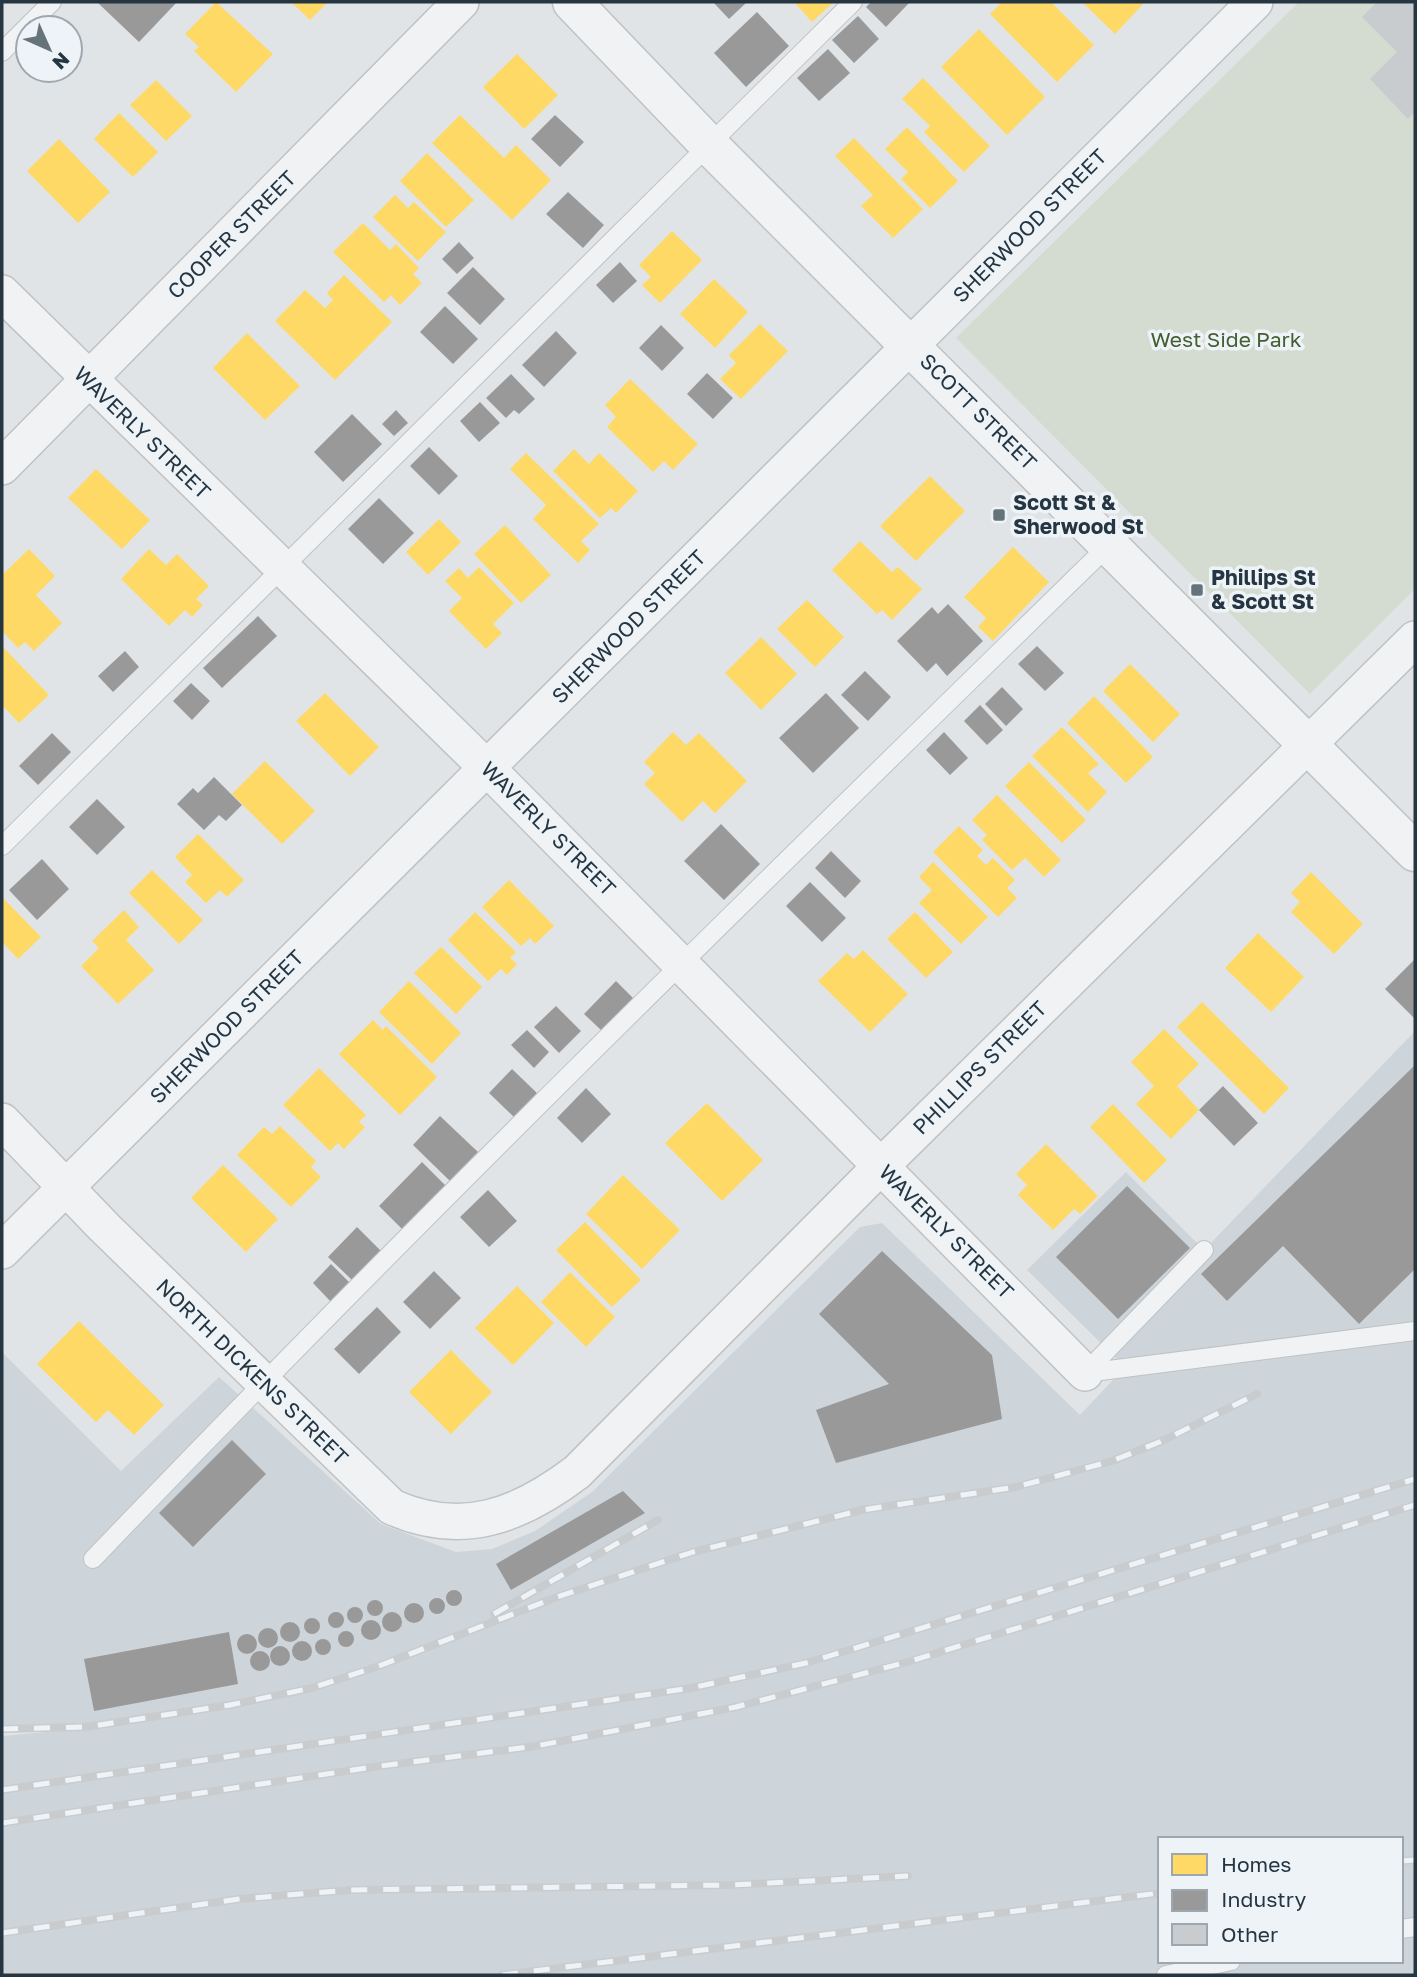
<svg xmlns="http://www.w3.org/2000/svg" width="1417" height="1977" viewBox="0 0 1417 1977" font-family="'Golos Text',sans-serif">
	<rect width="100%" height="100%" fill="#e1e4e6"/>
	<!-- built -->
	<path fill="#ced5da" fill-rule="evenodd" d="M1415 1031V1975H2V1736L111 1726 25 1730 2 1725V1352L121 1471 219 1377 381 1524 456 1552 492 1549 535 1531 592 1492 860 1227 882 1223 1080 1415 1125 1367 1027 1270 1126 1172 1204 1250ZM1160 1839H1401V1961H1160Z"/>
	<!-- green -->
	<path fill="#d4dbd0" d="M1299 2H1415V589L1310 694 956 338Z"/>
	<!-- homes -->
	<path fill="#ffd966" d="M216 2 273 54 236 92 194 51 199 47 185 34Z
		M291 2H328L310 20Z
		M794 2H834L812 22Z
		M1002 2H1051L1094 45 1057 82 990 14Z
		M1082 2H1145L1115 34Z
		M979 29 1045 97 1007 135 941 67Z
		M517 54 558 95 524 129 483 87Z
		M923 78 990 146 964 172 924 132 930 126 902 99Z
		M156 80 192 116 166 141 130 105Z
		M119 113 158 152 133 177 94 139Z
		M460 115 504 158 516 145 551 180 512 220 432 143Z
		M907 127 958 181 930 208 901 179 908 172 885 149Z
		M854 138 923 209 893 238 861 206 873 195 835 156Z
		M59 139 110 192 78 223 27 171Z
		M427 153 474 200 446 227 400 181Z
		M395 195 408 208 414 202 446 232 418 261 373 217Z
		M363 223 390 250 396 244 419 268 413 274 422 283 400 305 391 295 384 302 333 252Z
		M672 231 702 260 660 303 642 285 651 277 639 265Z
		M344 275 392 322 335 380 275 321 305 290 325 308 333 300 327 293Z
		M714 279 748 312 715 348 680 314Z
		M760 324 788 351 741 399 720 379 736 363 729 355Z
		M247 333 300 386 265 420 213 368Z
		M630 379 698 444 673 470 664 461 653 472 607 427 616 417 605 405Z
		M574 449 589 464 599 453 638 491 616 513 611 508 600 518 553 471Z
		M526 453 599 524 581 541 590 550 578 563 533 519 546 505 510 469Z
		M96 469 150 520 122 549 68 498Z
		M930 476 965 511 916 561 880 526Z
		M439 519 461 542 428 575 406 552Z
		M505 525 551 575 521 603 474 554Z
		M860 541 892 572 898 567 922 589 892 620 882 610 877 614 832 570Z
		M1013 547 1049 582 993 641 978 627 986 618 964 597Z
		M29 549 55 576 36 595 62 623 34 651 25 642 18 648 2 631V575Z
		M149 549 166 565 177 554 209 586 196 599 203 605 192 617 185 610 169 626 121 579Z
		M479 567 514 603 493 624 502 633 486 649 449 611 462 598 445 581 459 568 468 578Z
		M807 600 844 637 815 667 777 629Z
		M761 637 797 674 761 710 725 673Z
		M2 646 49 695 19 723 2 705Z
		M1130 664 1180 714 1153 742 1103 691Z
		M325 693 379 747 350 776 296 721Z
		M1094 696 1153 757 1126 783 1067 723Z
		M1062 727 1099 764 1088 773 1107 792 1088 812 1032 756Z
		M673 732 686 745 699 733 747 781 715 813 703 801 682 822 644 784 655 773 644 762Z
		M265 761 315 811 282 844 232 794Z
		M1029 762 1086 820 1062 843 1005 786Z
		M997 795 1061 860 1044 877 1025 858 1012 870 982 840 987 835 972 820Z
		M959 826 983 850 977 856 986 865 993 858 1015 880 1007 888 1017 898 998 917 933 852Z
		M198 834 244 880 227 897 220 890 206 903 185 882 192 875 175 857Z
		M933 862 988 917 961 944 919 903 932 890 919 877Z
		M152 870 203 920 179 944 129 893Z
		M1311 872 1363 924 1334 954 1291 912 1300 902 1291 893Z
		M509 880 554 926 535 944 530 938 521 946 482 907Z
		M2 897 41 937 18 959 2 942Z
		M124 910 139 927 126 940 154 970 118 1004 81 966 99 948 92 941Z
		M475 912 516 952 510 958 517 964 507 975 501 969 488 981 448 940Z
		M915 912 953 952 926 978 887 939Z
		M1258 933 1304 977 1271 1012 1225 968Z
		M441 947 482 987 456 1014 414 973Z
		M863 950 908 994 870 1032 818 981 847 953 854 959Z
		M409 981 461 1033 432 1064 379 1012Z
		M1202 1002 1289 1088 1264 1114 1177 1027Z
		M373 1020 383 1030 386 1026 437 1077 400 1115 339 1054Z
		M1164 1029 1199 1064 1177 1086 1199 1110 1171 1139 1136 1104 1154 1086 1131 1062Z
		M319 1068 366 1115 359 1122 365 1127 344 1149 338 1143 330 1151 283 1105Z
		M707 1103 763 1160 722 1201 665 1143Z
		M1113 1104 1167 1160 1144 1183 1090 1127Z
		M280 1126 316 1161 311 1167 321 1177 291 1207 237 1155 264 1127 272 1134Z
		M1046 1144 1098 1196 1080 1214 1074 1209 1053 1230 1018 1195 1027 1185 1016 1174Z
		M223 1165 278 1219 246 1252 191 1198Z
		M623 1175 680 1230 642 1269 586 1214Z
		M585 1222 641 1280 612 1307 556 1250Z
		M570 1272 615 1317 586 1347 541 1302Z
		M517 1286 554 1323 513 1365 475 1328Z
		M79 1321 164 1405 134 1435 108 1410 96 1422 37 1364Z
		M451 1350 492 1392 451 1434 409 1392Z"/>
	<!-- industry -->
	<path fill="#999" d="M97 2H177L139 42Z
		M713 2H747L729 19Z
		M871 2H910L886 27 866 7Z
		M757 12 789 46 746 87 714 53Z
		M858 16 879 39 854 63 832 40Z
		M828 49 850 73 819 101 797 78Z
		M555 115 584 142 560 167 531 139Z
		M568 192 604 225 583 248 546 214Z
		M459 242 474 258 457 274 442 259Z
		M620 262 637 281 613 303 596 285Z
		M473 267 505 299 480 325 447 293Z
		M445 306 478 339 453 364 420 332Z
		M661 325 684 348 662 371 639 348Z
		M556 331 577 353 544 387 522 365Z
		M707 373 733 398 713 419 687 394Z
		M511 374 535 399 519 414 514 410 506 418 486 398Z
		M480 402 500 423 479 442 460 421Z
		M396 410 408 423 394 436 382 424Z
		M352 414 382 444 343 482 314 452Z
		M429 447 458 476 439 495 410 466Z
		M379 498 414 533 383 564 348 529Z
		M948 604 983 641 947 676 936 663 927 672 897 641 932 607 938 614Z
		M258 616 277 636 222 688 203 668Z
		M1037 646 1064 673 1045 691 1018 664Z
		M125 651 139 667 113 692 98 676Z
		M865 671 891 697 868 721 841 695Z
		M191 683 210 701 192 720 173 701Z
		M1002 687 1023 709 1006 726 985 704Z
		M826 693 859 728 813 773 779 738Z
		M980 705 1003 730 987 745 964 721Z
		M944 732 968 758 950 775 926 750Z
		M52 733 71 752 38 785 19 766Z
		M214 777 242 805 226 821 219 815 204 830 177 804 193 788 198 793Z
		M97 799 125 827 97 855 69 827Z
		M721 824 760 864 724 900 684 861Z
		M831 851 861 881 845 898 815 868Z
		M42 859 69 889 37 920 9 890Z
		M810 882 846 918 822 942 786 906Z
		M1415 959V1017L1414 1018 1385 989Z
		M616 981 633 998 601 1030 584 1014Z
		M556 1006 581 1031 559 1053 534 1027Z
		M527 1030 549 1052 534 1068 511 1045Z
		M1415 1065V1269L1359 1324 1283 1246 1227 1301 1201 1274Z
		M512 1069 537 1093 514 1117 489 1093Z
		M1223 1086 1258 1123 1234 1146 1199 1110Z
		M586 1088 611 1114 582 1143 557 1118Z
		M440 1116 478 1152 450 1181 413 1145Z
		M422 1162 447 1187 404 1231 379 1206Z
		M1127 1186 1190 1248 1118 1319 1056 1257Z
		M488 1190 517 1221 489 1247 460 1217Z
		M357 1227 381 1251 352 1280 328 1257Z
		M882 1251 992 1355 1002 1419 836 1463 816 1410 889 1384 819 1314Z
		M331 1264 352 1285 333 1304 313 1283Z
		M434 1271 461 1298 430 1329 403 1302Z
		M377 1307 401 1332 359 1374 334 1349Z
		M232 1440 266 1474 193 1547 159 1513Z
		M623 1491 645 1513 511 1590 496 1564Z
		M446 1598a8 8 0 1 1 16 0a8 8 0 1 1-16 0Z
		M429 1606a8 8 0 1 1 16 0a8 8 0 1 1-16 0Z
		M367 1608a8 8 0 1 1 16 0a8 8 0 1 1-16 0Z
		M404 1613a10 10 0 1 1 20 0a10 10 0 1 1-20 0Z
		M347 1615a8 8 0 1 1 16 0a8 8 0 1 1-16 0Z
		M382 1622a10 10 0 1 1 20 0a10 10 0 1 1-20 0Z
		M328 1620a8 8 0 1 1 16 0a8 8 0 1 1-16 0Z
		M304 1626a8 8 0 1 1 16 0a8 8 0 1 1-16 0Z
		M361 1630a10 10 0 1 1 20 0a10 10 0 1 1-20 0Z
		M280 1632a10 10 0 1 1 20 0a10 10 0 1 1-20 0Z
		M258 1638a10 10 0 1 1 20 0a10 10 0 1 1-20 0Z
		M338 1639a8 8 0 1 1 16 0a8 8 0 1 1-16 0Z
		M229 1632 238 1684 94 1711 84 1659Z
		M237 1644a10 10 0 1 1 20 0a10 10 0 1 1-20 0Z
		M315 1647a8 8 0 1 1 16 0a8 8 0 1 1-16 0Z
		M292 1651a10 10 0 1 1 20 0a10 10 0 1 1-20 0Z
		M270 1656a10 10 0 1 1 20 0a10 10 0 1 1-20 0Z
		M250 1661a10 10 0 1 1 20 0a10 10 0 1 1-20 0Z"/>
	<!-- building -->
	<path fill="#c9cccf" d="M1377 2H1415V112L1408 119 1370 79 1397 52 1362 17Z"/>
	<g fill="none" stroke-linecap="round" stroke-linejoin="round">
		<!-- service casing -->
		<g stroke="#bfc2c4" stroke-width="20">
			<path id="service" d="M2 52 52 2
				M2 846 853 2
				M1085 1373 1415 1331
				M1085 1373 1204 1250
				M93 1559C424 1213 767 879 1109 545
				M1401 1929 1415 1927
				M1166 1975 1231 1961"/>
		</g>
		<!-- minor casing -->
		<g stroke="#bfc2c4" stroke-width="38">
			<path id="minor" d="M2 293 487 768 1085 1373
				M2 467 461 2
				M2 1121 104 1227 392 1507C462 1538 519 1516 577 1472L881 1166 1415 639
				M2 1251 1255 2"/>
		</g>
		<!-- tertiary casing -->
		<g stroke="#bfc2c4" stroke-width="41">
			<path id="tertiary" d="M572 2 710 146 1415 852"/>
		</g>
		<!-- service -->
		<use href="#service" stroke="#f0f2f3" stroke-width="18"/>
		<!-- minor -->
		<use href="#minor" stroke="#f0f2f3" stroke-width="35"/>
		<!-- tertiary -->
		<use href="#tertiary" stroke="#f0f2f3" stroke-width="38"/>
		<!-- rail casing -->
		<g stroke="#c9ccce" stroke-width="8">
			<path id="rail" d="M494 1614 658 1520
				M2 1729 86 1727 230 1705 312 1688 379 1666 557 1597 693 1552 862 1510 1016 1487 1112 1461 1162 1441 1257 1394
				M2 1790 691 1688 806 1663 1415 1479
				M2 1823 373 1767 536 1746 736 1707 911 1661 1415 1505
				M1401 1861 1415 1860
				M2 1933 239 1899 351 1890 730 1885 908 1876
				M502 1975 1160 1893"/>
		</g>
		<!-- rail -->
		<use href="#rail" stroke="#eef3f7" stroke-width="5" stroke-dasharray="16" stroke-linecap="butt"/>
	</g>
	<!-- markers -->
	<g fill="#67737b" stroke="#eef3f7" stroke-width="2.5">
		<rect x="992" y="508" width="14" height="14" rx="3.5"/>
		<rect x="1190" y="583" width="14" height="14" rx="3.5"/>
	</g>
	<g text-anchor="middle" stroke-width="7" stroke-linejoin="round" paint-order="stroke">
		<!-- street labels -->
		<g font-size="21" fill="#253642" stroke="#eef3f7">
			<text transform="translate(1030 226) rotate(-45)" y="7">SHERWOOD STREET</text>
			<text transform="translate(232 235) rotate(-45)" y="7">COOPER STREET</text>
			<text transform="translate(978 412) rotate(45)" y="7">SCOTT STREET</text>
			<text transform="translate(142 433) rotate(44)" y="7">WAVERLY STREET</text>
			<text transform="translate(629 627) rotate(-45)" y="7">SHERWOOD STREET</text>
			<text transform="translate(548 829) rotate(45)" y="7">WAVERLY STREET</text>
			<text transform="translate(227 1027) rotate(-45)" y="7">SHERWOOD STREET</text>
			<text transform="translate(980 1068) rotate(-45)" y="7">PHILLIPS STREET</text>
			<text transform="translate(946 1232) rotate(45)" y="7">WAVERLY STREET</text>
			<text transform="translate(252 1372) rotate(44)" y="7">NORTH DICKENS STREET</text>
		</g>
		<!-- park labels -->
		<g font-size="21" fill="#445f31" stroke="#eef3f7">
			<text x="1226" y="347">West Side Park</text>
		</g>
		<!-- poi labels -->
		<g font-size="21" font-weight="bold" fill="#253642" stroke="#eef3f7" text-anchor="start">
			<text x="1013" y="510">Scott St &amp;<tspan x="1013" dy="24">Sherwood St</tspan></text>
			<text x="1211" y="585">Phillips St<tspan x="1211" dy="24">&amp; Scott St</tspan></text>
		</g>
	</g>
	<!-- border -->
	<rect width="1417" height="1977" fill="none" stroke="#253642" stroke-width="7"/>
	<!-- legend -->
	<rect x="1158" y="1837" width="245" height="126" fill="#eef3f7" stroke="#9ea7af" stroke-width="2"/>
	<rect x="1172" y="1854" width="35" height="21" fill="#ffd966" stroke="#9ea7af" stroke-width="2"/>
	<text x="1221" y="1872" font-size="21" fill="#253642">Homes</text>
	<rect x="1172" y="1890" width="35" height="21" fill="#999999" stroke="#9ea7af" stroke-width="2"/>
	<text x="1221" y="1907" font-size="21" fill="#253642">Industry</text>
	<rect x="1172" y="1924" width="35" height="21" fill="#c9cccf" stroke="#9ea7af" stroke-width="2"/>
	<text x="1221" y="1942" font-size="21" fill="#253642">Other</text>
	<!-- north arrow -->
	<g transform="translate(49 49) rotate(135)"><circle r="33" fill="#eef3f7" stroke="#9ea7af" stroke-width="2"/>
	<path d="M0-5L12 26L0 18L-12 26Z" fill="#67737b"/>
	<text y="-10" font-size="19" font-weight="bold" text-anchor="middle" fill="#253642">N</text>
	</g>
</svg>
